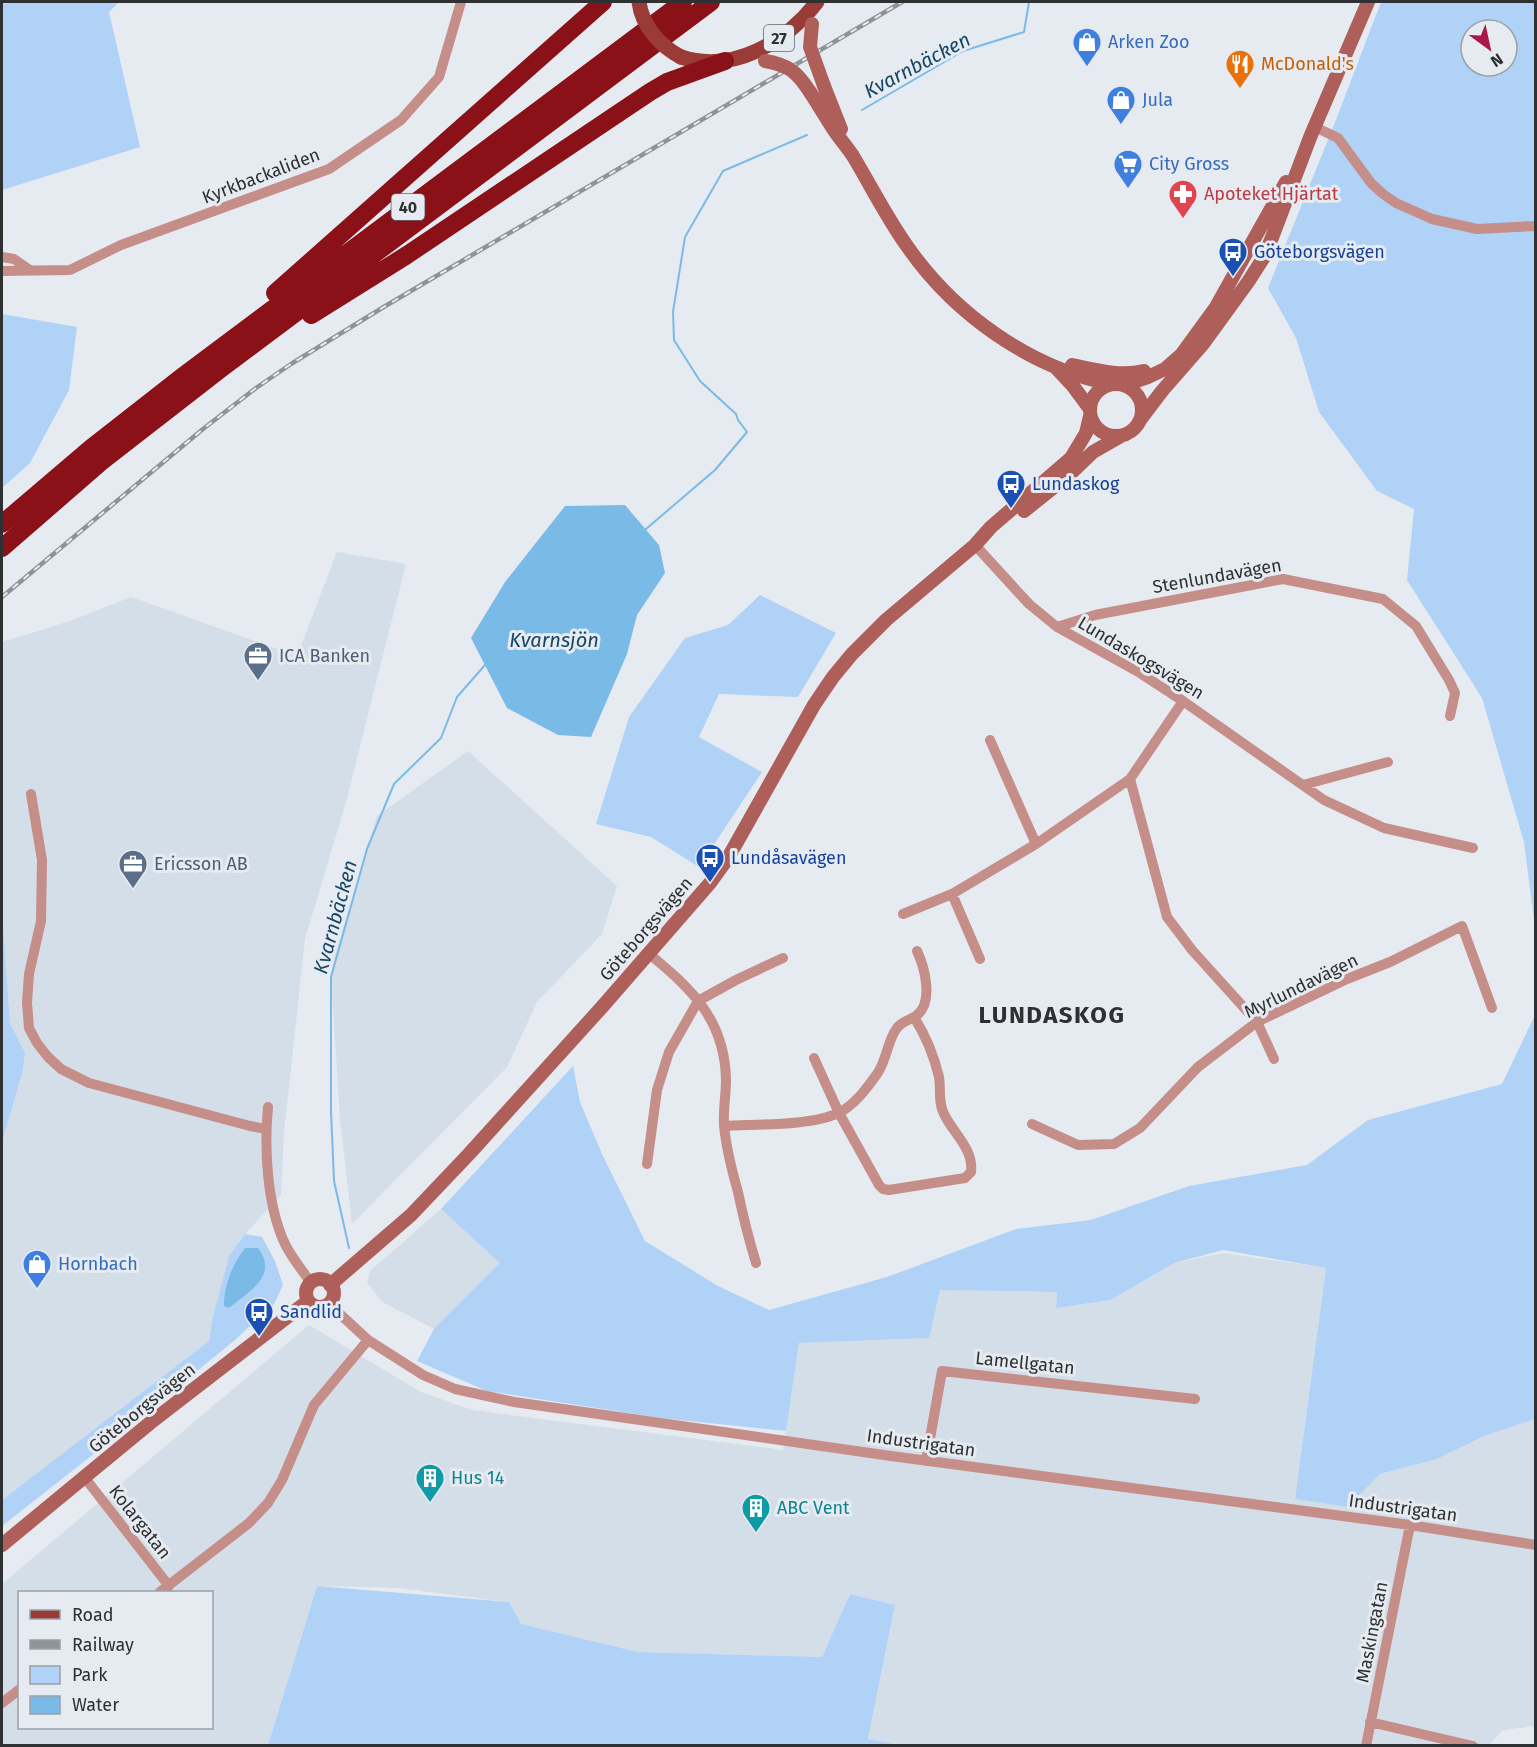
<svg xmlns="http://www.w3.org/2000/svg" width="1537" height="1747" viewBox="0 0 1537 1747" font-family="'Fira Sans',sans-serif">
	<rect width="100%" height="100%" fill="#e6ebf1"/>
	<!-- built -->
	<path fill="#d3dee8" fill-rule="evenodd" d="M337 552 406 564 346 802 305 939 284 1133 281 1195 245 1234 229 1256 212 1320 209 1341 2 1500V1143L23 1070 25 1053 10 1023 2 910V642L70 621 131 597 297 656Z
		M468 751 617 886 602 934 537 1002 507 1067 352 1224 340 1120 331 977 333 961 377 816Z
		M441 1209 501 1263 434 1329 382 1302 367 1282 371 1270Z
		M1223 1253 1326 1268 1295 1499 1348 1507 1380 1474 1437 1459 1484 1436 1535 1419V1726L1503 1730 1489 1745H898L868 1740 895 1605 850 1594 822 1657 638 1652 520 1624 508 1602 398 1588 317 1586 268 1745 2 1746V1584L309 1325 421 1392 472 1410 783 1450 799 1343 928 1338 940 1290 1057 1292 1056 1308 1111 1300 1174 1263ZM20 1592H212V1728H20Z"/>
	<!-- green -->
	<path fill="#b1d2f7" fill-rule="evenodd" d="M2 2H119L109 12 140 147 2 190Z
		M1381 2 1535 3V928L1524 842 1482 698 1407 580 1414 509 1377 491 1319 412 1296 338 1268 288 1334 125ZM1471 30H1507V66H1471Z
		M2 314 77 327 69 390 30 463 2 488Z
		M760 595 836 633 798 697 719 694 699 737 762 772 699 867 651 837 596 824 629 717 685 638 728 625Z
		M2 910 10 1023 25 1053 23 1070 2 1143Z
		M1535 1015V1419L1484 1436 1437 1459 1380 1474 1348 1507 1295 1499 1326 1268 1223 1250 1174 1263 1111 1300 1056 1308 1057 1292 940 1290 929 1338 799 1343 786 1431 661 1418 487 1391 417 1361 434 1329 500 1263 441 1209 573 1066 580 1102 603 1156 645 1241 718 1286 769 1310 887 1277 1016 1229 1091 1220 1189 1186 1307 1165 1368 1120 1502 1084Z
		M245 1234 262 1237 275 1261 283 1285 274 1304 235 1340 137 1420 2 1526V1500L209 1341 212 1320 229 1256Z
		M317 1586 509 1602 521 1624 638 1652 822 1657 850 1594 895 1605 868 1739 898 1745H268Z"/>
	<!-- water -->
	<path fill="#7abae7" d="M625 505 659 545 665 573 637 615 627 654 591 737 558 735 507 708 471 638 505 582 565 506Z
		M245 1248H258C279 1276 249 1291 229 1308L224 1306C224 1285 232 1265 245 1248Z"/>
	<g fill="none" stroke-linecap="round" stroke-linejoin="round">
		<!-- stream -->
		<path stroke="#7abae7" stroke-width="2" d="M862 110 963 51 1024 32 1029 2
			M646 529 715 470 747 432 738 420 736 414 700 381 674 340 673 312 685 237 723 171 807 135
			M349 1248 334 1181 331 1111V977L367 849 394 784 441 738 457 697 485 665"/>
		<!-- street -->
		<path stroke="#c58e88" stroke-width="10" d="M1315 127 1338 138 1371 183 1383 194 1396 203 1432 219 1477 229 1536 226
			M2 257 14 259 30 270
			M2 271 70 270 121 245 329 169 401 120 439 77 461 2
			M975 545 1029 604 1057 627 1140 673 1183 701 1324 800 1384 828 1473 848
			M1057 627 1095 615 1283 579 1383 599 1416 626 1449 680 1455 693 1450 716
			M990 740 1036 844
			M1130 779 1167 917 1192 950 1257 1022 1274 1059
			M1303 785 1388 762
			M31 794 42 860 41 921 29 974 27 1003 29 1028 37 1043 48 1057 61 1069 89 1083 250 1126 266 1129
			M952 894 980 959
			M903 914 952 894 1036 844 1130 779 1183 701
			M648 953C692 989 725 1020 726 1080 726 1095 723 1110 724 1125 726 1148 732 1171 738 1192 743 1216 749 1240 756 1263
			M814 1058 839 1113 879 1185 883 1189 889 1190 965 1178 971 1172C974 1149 953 1133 944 1114 938 1103 941 1089 939 1077 934 1056 926 1036 914 1017
			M268 1107C264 1148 267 1206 285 1244 292 1258 302 1270 311 1283
			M1032 1124 1078 1145 1114 1144 1140 1128 1198 1067 1257 1022 1347 979 1390 962 1462 926 1492 1008
			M724 1126C754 1124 812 1126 838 1113 854 1106 867 1088 877 1074 887 1060 887 1041 897 1028 902 1021 910 1020 916 1016 934 1003 925 968 917 951
			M647 1164 657 1090 669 1052 698 1001 736 980 783 958
			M329 1304 368 1340 423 1375 455 1389 514 1402 891 1456 1410 1525 1536 1545
			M926 1461 942 1371 1195 1399
			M85 1478 169 1586
			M160 1592 249 1523 268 1503 282 1480 314 1405 368 1340
			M2 1703 20 1689
			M1370 1722 1473 1746
			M1366 1746 1410 1525"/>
		<!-- secondary -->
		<path stroke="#ae5f59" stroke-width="14" d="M824 86 841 129
			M810 92C818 104 826 118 834 130 840 139 847 147 853 156 871 186 887 218 907 246 954 314 1030 368 1111 384
			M1072 365C1096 370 1120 377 1144 371
			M1057 369 1073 386 1090 409
			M1090 410a26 26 0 1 1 52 0a26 26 0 1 1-52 0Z
			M1124 385 1148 377 1165 369 1181 355 1216 307 1286 182
			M1140 420 1162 391 1203 344 1248 282 1264 257 1273 235 1311 135 1368 2
			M1024 511 1069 475 1093 452 1121 436
			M306 1293a14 14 0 1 1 28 0a14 14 0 1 1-28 0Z
			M330 1285 411 1215 469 1154 602 1007 710 883 728 858 814 705 833 677 852 654 886 620 975 545 991 527 1071 458 1086 433 1090 416
			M2 1545 150 1423 308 1301"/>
		<!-- primary -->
		<path stroke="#9b3b37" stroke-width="15" d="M681 57C733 74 786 42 817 2"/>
		<!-- highway -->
		<path stroke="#891117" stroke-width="18" d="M275 293 603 2
			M311 315 407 255 650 92 667 82 725 61
			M2 524 91 448 183 376 683 2
			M2 548 101 462 222 368 711 2"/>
		<!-- rail casing -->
		<g stroke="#8f9397" stroke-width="4.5">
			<path id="rail" d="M2 597 203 429 256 388 291 364 382 308 902 2"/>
		</g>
		<!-- rail -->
		<use href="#rail" stroke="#e6ebf1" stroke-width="2" stroke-dasharray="7" stroke-linecap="butt"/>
		<!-- secondary-bridge -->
		<path stroke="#ae5f59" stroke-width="14" d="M812 24 810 47 824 86
			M765 61C789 65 797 72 810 92"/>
		<!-- primary-bridge -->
		<path stroke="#9b3b37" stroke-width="15" d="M639 2C642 26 660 46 681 57"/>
	</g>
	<!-- icons -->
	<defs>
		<g id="shop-pin" transform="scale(1.5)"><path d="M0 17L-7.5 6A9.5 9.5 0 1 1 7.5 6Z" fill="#3f7fe0" stroke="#e6ebf1"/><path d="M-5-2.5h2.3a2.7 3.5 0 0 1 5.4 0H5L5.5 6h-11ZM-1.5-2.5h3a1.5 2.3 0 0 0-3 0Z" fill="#fff"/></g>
		<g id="restaurant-pin" transform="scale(1.5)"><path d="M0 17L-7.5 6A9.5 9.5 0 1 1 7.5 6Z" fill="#e8710a" stroke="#e6ebf1"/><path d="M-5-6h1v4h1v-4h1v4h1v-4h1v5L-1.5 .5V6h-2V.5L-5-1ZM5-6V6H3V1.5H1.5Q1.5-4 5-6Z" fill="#fff"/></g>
		<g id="supermarket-pin" transform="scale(1.5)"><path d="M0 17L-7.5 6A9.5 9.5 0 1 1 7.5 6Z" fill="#3f7fe0" stroke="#e6ebf1"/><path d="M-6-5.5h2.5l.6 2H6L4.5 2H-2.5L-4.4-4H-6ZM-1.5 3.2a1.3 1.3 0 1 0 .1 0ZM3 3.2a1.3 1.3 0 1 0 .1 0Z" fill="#fff"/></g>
		<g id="pharmacy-pin" transform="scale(1.5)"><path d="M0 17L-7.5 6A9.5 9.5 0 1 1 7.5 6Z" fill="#e0444e" stroke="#e6ebf1"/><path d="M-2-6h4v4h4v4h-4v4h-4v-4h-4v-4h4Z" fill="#fff"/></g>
		<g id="bus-pin" transform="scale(1.5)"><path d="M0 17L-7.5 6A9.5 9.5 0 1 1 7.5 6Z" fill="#1a4fb4" stroke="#e6ebf1"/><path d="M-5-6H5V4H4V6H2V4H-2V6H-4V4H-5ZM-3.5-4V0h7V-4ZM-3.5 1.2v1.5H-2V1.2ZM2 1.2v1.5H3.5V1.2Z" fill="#fff"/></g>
		<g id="office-pin" transform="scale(1.5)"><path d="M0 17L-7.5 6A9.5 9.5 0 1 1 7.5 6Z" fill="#5c6f8a" stroke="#e6ebf1"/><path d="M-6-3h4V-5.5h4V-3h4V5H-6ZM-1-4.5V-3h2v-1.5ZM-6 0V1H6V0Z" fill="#fff"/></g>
		<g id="building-pin" transform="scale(1.5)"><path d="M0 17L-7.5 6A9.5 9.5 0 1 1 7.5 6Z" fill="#0f9aa8" stroke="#e6ebf1"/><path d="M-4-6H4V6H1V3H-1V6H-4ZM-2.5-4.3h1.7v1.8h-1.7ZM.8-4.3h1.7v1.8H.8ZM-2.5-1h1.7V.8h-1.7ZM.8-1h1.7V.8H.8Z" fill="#fff"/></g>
	</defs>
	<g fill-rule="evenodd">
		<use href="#shop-pin" x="1087" y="42"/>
		<use href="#restaurant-pin" x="1240" y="64"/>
		<use href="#shop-pin" x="1121" y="100"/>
		<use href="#supermarket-pin" x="1128" y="164"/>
		<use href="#pharmacy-pin" x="1183" y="194"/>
		<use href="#bus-pin" x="1233" y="252"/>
		<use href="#bus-pin" x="1011" y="484"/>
		<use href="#office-pin" x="258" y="656"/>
		<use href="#bus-pin" x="710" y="858"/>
		<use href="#office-pin" x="133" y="864"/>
		<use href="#shop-pin" x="37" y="1264"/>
		<use href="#bus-pin" x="259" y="1312"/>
		<use href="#building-pin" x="430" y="1478"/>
		<use href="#building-pin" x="756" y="1508"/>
	</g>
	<g text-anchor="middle" stroke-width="6" stroke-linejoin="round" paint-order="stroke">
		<!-- shield labels -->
		<g fill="#e6ebf1" stroke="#65686b" stroke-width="1.5">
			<rect x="764" y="25" width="30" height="26" rx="4.5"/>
			<rect x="391.5" y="194" width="33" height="26" rx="4.5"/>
		</g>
		<g font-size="16" font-weight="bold" fill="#2e3032">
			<text x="779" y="44">27</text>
			<text x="408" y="213">40</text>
		</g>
		<!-- shop labels -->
		<g font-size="18" fill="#366cbe" stroke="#e6ebf1" text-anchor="start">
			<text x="1108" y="48">Arken Zoo</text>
			<text x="1142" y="106">Jula</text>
			<text x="1149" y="170">City Gross</text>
			<text x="58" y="1270">Hornbach</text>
		</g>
		<!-- food labels -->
		<g font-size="18" fill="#c56008" stroke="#e6ebf1" text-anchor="start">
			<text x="1261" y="70">McDonald's</text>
		</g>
		<!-- street labels -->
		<g font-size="18" fill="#2e3032" stroke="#e6ebf1">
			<text transform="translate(261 176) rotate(-21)" y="6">Kyrkbackaliden</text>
			<text transform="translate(1217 576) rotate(-10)" y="6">Stenlundavägen</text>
			<text transform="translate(1141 658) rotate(31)" y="6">Lundaskogsvägen</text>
			<text transform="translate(646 929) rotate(-49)" y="6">Göteborgsvägen</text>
			<text transform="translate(1301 986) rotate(-26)" y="6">Myrlundavägen</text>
			<text transform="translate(1025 1363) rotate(6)" y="6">Lamellgatan</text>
			<text transform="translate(142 1408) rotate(-39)" y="6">Göteborgsvägen</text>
			<text transform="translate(921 1443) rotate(8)" y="6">Industrigatan</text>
			<text transform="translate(1403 1508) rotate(8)" y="6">Industrigatan</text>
			<text transform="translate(140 1522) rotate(52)" y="6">Kolargatan</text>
			<text transform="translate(1372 1632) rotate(-79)" y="6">Maskingatan</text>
		</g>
		<!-- health labels -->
		<g font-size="18" fill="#be3a42" stroke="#e6ebf1" text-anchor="start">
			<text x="1204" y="200">Apoteket Hjärtat</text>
		</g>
		<!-- transit labels -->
		<g font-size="18" fill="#164399" stroke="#e6ebf1" text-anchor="start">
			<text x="1254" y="258">Göteborgsvägen</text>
			<text x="1032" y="490">Lundaskog</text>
			<text x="731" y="864">Lundåsavägen</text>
			<text x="280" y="1318">Sandlid</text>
		</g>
		<!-- service labels -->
		<g font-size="18" fill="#4e5e75" stroke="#e6ebf1" text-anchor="start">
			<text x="279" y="662">ICA Banken</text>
			<text x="154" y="870">Ericsson AB</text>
		</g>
		<!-- culture labels -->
		<g font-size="18" fill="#0d838f" stroke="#e6ebf1" text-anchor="start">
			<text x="451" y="1484">Hus 14</text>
			<text x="777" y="1514">ABC Vent</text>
		</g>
		<!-- water labels -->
		<g font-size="20" font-style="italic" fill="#164665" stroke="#e6ebf1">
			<text transform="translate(917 65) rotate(-28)" y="7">Kvarnbäcken</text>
			<text x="554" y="647">Kvarnsjön</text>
			<text transform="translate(335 917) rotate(-75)" y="7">Kvarnbäcken</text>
		</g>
		<!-- district labels -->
		<g font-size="24" font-weight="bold" letter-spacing="1.5" fill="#2e3032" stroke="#e6ebf1">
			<text x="1052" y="1023">LUNDASKOG</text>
		</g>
	</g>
	<!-- border -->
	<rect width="1537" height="1747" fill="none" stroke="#2e3032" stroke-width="6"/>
	<!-- legend -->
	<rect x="18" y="1591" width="195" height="138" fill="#e6ebf1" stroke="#9ca0a5" stroke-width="1.5"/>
	<rect x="30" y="1610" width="30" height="9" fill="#9b3b37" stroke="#9ca0a5" stroke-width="1.5"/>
	<text x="72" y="1621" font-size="18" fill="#2e3032">Road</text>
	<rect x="30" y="1640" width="30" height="9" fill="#8f9397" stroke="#9ca0a5" stroke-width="1.5"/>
	<text x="72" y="1651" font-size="18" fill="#2e3032">Railway</text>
	<rect x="30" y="1666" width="30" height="18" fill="#b1d2f7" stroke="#9ca0a5" stroke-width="1.5"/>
	<text x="72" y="1681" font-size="18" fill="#2e3032">Park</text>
	<rect x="30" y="1696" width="30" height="18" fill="#7abae7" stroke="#9ca0a5" stroke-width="1.5"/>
	<text x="72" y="1711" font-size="18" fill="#2e3032">Water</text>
	<!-- north arrow -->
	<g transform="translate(1489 48) rotate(147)"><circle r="28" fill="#e6ebf1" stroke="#9ca0a5" stroke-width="1.5"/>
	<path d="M0-4.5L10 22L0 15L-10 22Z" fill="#ab1749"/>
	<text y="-9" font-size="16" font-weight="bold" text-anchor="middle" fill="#2e3032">N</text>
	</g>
</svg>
